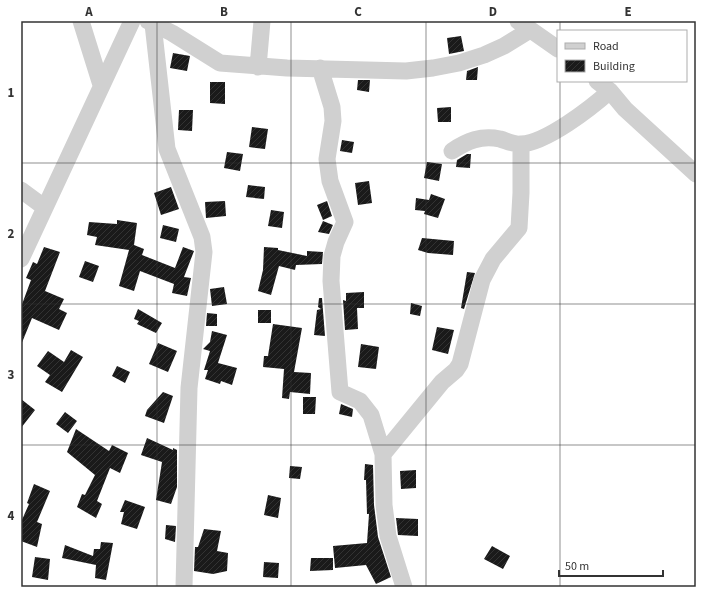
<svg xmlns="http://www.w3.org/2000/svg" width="717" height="608" viewBox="0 0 717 608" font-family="'Source Sans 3',sans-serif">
	<defs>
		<pattern id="building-hatch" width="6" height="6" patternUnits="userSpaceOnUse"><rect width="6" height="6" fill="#1a1a1a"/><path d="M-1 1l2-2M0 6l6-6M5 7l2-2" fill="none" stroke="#333"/></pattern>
	</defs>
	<rect width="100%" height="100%" fill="#fff"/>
	<!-- building -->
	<path fill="url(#building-hatch)" d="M461 36 464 51 449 54 447 38Z
		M173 53 190 56 187 71 170 68Z
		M478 67 477 80H466L467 71Z
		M358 80H370L369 92 357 90Z
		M210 82H225V104L210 103Z
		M451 107V122H438L437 108Z
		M179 110H193L192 131 178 130Z
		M252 127 268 129 265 149 249 147Z
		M342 140 354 142 352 153 340 151Z
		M227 152 243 154 240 171 224 168Z
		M467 154H471L470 168 456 167 457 160Z
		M427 162 442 164 439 181 424 178Z
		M369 181 372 203 358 205 355 183Z
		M248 185 265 187 264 199 246 197Z
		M171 187 179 209 161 215 154 193Z
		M431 194 445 199 438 218 424 214 425 211 415 210 416 198 429 200Z
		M225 201 226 216 206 218 205 202Z
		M327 201 332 216 323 220 317 205Z
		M271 210 284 212 282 228 268 226Z
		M117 220 137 223 134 245 144 249 142 255 175 268 183 247 194 251 184 277 191 278 187 296 172 293 174 284 140 271 134 291 119 286 129 250 95 245 97 237 87 235 89 222 117 224Z
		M323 221 333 225 329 234 318 232Z
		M163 225 179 229 176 242 160 238Z
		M422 238 454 241 453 255 428 253 418 250Z
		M44 247 60 252 45 291 64 299 59 309 67 313 59 330 32 318 21 345V307L31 280 26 278 33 262 37 264Z
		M264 247 278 248V250L307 256V251L323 252 322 264 296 265 295 270 279 266 271 295 258 291 263 270Z
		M85 261 99 266 93 282 79 277Z
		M467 272 475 273 464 309 461 308Z
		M224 287 227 304 212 306 210 289Z
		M364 292V308H357L358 329 345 330 343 300 346 301V293Z
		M319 298H322L325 336 314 335 317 310 321 309 318 307Z
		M411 303 422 306 420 316 410 314Z
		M138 309 162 323 156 333 137 324 139 321 134 319Z
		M258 310H271V323H258Z
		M207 313 217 314V326H206Z
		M273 324 302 328 294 372 311 373 310 394 290 392 289 399 282 398 284 369 263 367 264 356H268Z
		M437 327 454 330 448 354 432 350Z
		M212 331 227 335 218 363 237 368 232 385 221 381 220 384 205 379 208 370H204L210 351 203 349 210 342Z
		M158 343 177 351 168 372 149 364Z
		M361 344 379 347 376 369 358 367Z
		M71 350 83 357 62 392 45 382 50 375 37 366 48 351 64 362Z
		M117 366 130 372 125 383 112 376Z
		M163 392 173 396 164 423 145 416 147 410Z
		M303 397H316L315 414H303Z
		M21 399 35 410 21 428Z
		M341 404 353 409 352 417 339 414Z
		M65 412 77 421 68 433 56 424Z
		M76 429 109 451 112 445 128 453 120 473 110 468 97 501 102 504 96 518 77 507 82 494 85 495 95 475 67 452Z
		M147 438 173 450V448L177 450V487L171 504 156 500 162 462 141 455Z
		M365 464 373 465 374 505 378 537 391 577 376 584 366 565 335 568 333 546 367 543 369 514H367L366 480H364Z
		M290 466 302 467 300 479 289 478Z
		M416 470V488L401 489 400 471Z
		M34 484 50 491 37 522 42 524 37 547 21 541V522L29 504 27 503Z
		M268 495 281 498 278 518 264 515Z
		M125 500 145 507 137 529 121 524 124 512H120Z
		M396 518 418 519V536L398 535Z
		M166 525 176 526 175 542 165 539Z
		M204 529 221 531 217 551 228 553 227 571 213 574 194 571 195 547H198Z
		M101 542 113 543 106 580 95 578 96 565 62 558 65 545 93 556 94 549H100Z
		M492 546 510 556 503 569 484 559Z
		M35 557 50 559 48 580 32 577Z
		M311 558H333V570L310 571Z
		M264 562 279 563 278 578 263 577Z"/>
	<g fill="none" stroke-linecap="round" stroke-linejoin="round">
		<!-- street -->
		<path stroke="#d0d0d0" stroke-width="17" d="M81 21 101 85
			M148 21 172 33 220 63 287 68 406 71 433 68 459 63 484 55 504 46 530 30
			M518 21 558 49
			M153 24 167 149 202 237 204 252 189 388 184 587
			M258 67 262 21
			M320 68 332 107 333 121 327 159 330 181 345 222 336 242 332 256 331 281 340 392 360 401 371 415 383 454 384 505 388 536 404 587
			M597 81 610 91 625 109 696 174
			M452 151C467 141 481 135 500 139 507 141 515 145 521 144 546 143 591 108 610 91
			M21 190 44 207
			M21 259 132 21
			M383 454 442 382 456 370 460 364 482 280 493 259 519 228 521 193V144"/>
	</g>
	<!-- grid -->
	<path fill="none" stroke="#333" stroke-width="1" stroke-opacity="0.55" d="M157 21V587M291 21V587M426 21V587M560 21V31M560 81V587M21 163H696M21 304H696M21 445H696"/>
	<!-- border -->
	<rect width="717" height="608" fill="none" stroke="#ffffff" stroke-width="44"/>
	<!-- legend -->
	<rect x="557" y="30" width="130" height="52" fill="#ffffff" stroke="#adadad"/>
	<rect x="565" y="43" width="20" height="6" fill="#d0d0d0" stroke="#adadad"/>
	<text x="593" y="50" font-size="12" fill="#333333">Road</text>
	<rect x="565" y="60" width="20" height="12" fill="url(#building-hatch)" stroke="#adadad"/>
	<text x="593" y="70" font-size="12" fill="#333333">Building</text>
	<!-- scale -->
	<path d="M559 570v6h104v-6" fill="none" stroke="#333333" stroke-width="2"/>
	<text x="565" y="570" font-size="12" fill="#333333" stroke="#ffffff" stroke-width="3" paint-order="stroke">50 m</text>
	<rect x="22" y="22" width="673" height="564" fill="none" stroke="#333" stroke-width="1.5"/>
	<g font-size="13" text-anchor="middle" font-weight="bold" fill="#333">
		<text x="89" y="16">A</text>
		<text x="224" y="16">B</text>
		<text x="358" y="16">C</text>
		<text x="493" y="16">D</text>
		<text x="628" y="16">E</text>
		<text x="11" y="97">1</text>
		<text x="11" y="238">2</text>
		<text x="11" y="379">3</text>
		<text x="11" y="520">4</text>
	</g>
</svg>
